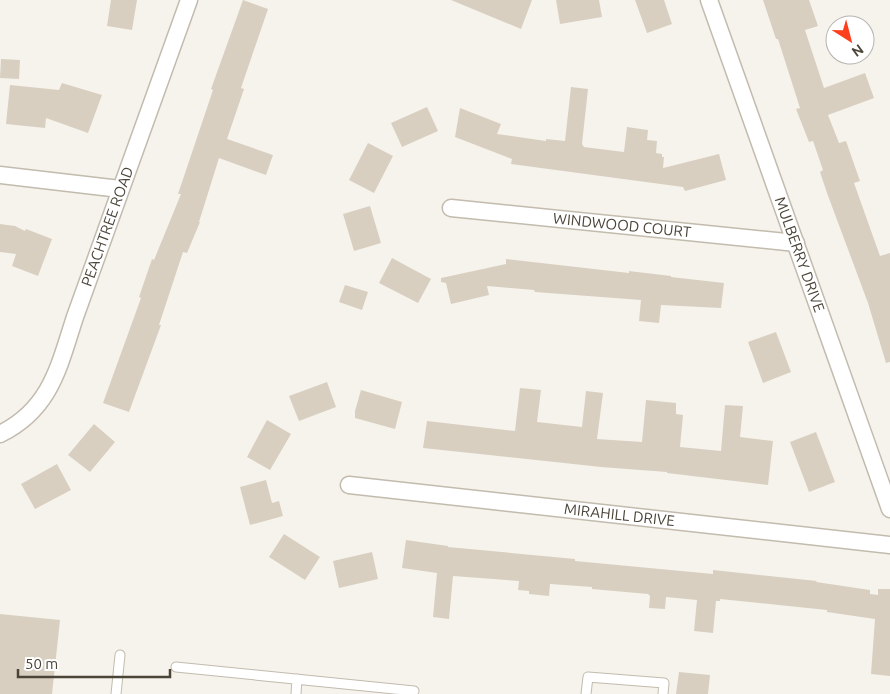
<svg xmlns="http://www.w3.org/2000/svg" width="890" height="694" viewBox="0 0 890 694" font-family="Ubuntu,sans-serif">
	<rect width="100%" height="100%" fill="#f6f3ec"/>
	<!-- building -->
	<path fill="#d8cfc1" d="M111 0H137L132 30 107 26Z
		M243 0 268 9 241 88 244 89 227 139 273 155 266 175 219 158 199 222H200L187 253 183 252 159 325H161L129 412 103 403 141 298 139 297 152 259 154 260 181 194H178L213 90 211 89Z
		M451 0H532L521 29Z
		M556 0H599L602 17 560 24Z
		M635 0H664L672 24 647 33Z
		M763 0H809L818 26 805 30 824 88 865 73 874 98 828 115 839 143 846 141 860 181 854 183 880 256 890 253V362L886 363 868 303 827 193 820 172 823 170 813 141 809 142 796 109 800 108 778 39H776Z
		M1 59 20 60 19 79 0 78Z
		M62 83 102 95 88 133 46 118 45 128 6 124 10 85 59 90Z
		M571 87 588 89 582 144 584 147 624 152 627 127 648 130 647 140 657 141 656 153 662 154V157H664L663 168 719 154 726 180 685 191 683 187 511 164 512 159 455 137 460 108 501 124 497 134 546 141V139L565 141Z
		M427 107 438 131 402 147 391 123Z
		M368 143 393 156 374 193 349 180Z
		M370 206 381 243 354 251 343 214Z
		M0 224 15 226 25 231 26 229 52 239 38 276 12 266 16 254 0 252Z
		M392 258 431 279 418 303 379 283Z
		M506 259 629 273V271L671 276V277L724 283 721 308 661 305 659 323 639 321 641 300 535 292 534 290 487 286 489 295 451 304 446 283 441 282V278L506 264Z
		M345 285 368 292 362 310 339 302Z
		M776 332 791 372 763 383 748 342Z
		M327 382 336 407 299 421 289 396Z
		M520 388 541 390 537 422 582 427 586 391 603 393 597 439 642 442 646 400 676 403V414L683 415 680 447 721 451 725 405 743 406 740 437 773 441 768 485 667 473V472L601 467 423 448 427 421 515 431Z
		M361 390 402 402 395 429 355 418V411Z
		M267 420 291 434 270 470 247 457Z
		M94 424 115 442 90 472 68 455Z
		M816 432 835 482 809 492 790 442Z
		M57 464 71 490 35 509 21 484Z
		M266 480 272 503 279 501 283 516 250 525 240 487Z
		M284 534 320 557 305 580 269 557Z
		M406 540 448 546V547L575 559V561L713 574V570L817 581 816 582 870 590V594L878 595V589H890V676L871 674 875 619 827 612V610L720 599V601H716L713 633 694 631 697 600 666 597 665 609 649 608 650 596 648 594 592 589V587L550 584 549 596 529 594V591L518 590 519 581 453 576 449 619 433 617 437 573 402 568Z
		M372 552 378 579 339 588 333 561Z
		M0 614 60 620 52 694H0Z
		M679 672 710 675 708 694H676Z"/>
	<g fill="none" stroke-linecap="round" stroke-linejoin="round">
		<!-- service casing -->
		<g stroke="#c2bbae" stroke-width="11">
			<path id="service" d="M176 667 414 691
				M116 694 120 655
				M296 694 297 679
				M586 694 588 677 664 683 663 694"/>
		</g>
		<!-- minor casing -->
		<g stroke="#c2bbae" stroke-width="19">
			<g id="minor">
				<path id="s1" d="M709 0 890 509"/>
				<path d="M0 175 120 189"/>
				<path id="s2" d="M451 208 796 243"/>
				<path id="s3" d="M0 434C51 409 59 366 75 317L189 0"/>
				<path id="s4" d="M349 485 890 545"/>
			</g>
		</g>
		<!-- service -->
		<use href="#service" stroke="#fff" stroke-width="9"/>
		<!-- minor -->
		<use href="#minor" stroke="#fff" stroke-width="16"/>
	</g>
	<g text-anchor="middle" stroke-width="4" stroke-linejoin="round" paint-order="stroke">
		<!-- street labels -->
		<g font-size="15" fill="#4b4439" stroke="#fff">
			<text dy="5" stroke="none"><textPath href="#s3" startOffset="240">PEACHTREE ROAD</textPath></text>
			<text dy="5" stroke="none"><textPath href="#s2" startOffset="172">WINDWOOD COURT</textPath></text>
			<text dy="5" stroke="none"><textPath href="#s1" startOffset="270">MULBERRY DRIVE</textPath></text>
			<text dy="5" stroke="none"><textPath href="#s4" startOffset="272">MIRAHILL DRIVE</textPath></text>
		</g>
	</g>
	<!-- north arrow -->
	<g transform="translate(850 40) rotate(144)"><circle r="24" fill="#ffffff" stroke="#b7b4b0"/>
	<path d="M0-4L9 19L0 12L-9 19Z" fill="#fc3f1d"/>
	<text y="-8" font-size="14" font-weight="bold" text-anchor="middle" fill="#4b4439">N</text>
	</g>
	<!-- scale -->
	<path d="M18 669v8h152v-8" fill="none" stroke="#4b4439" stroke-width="2.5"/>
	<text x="25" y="669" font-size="15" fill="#4b4439" stroke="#ffffff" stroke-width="4" paint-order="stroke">50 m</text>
</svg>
